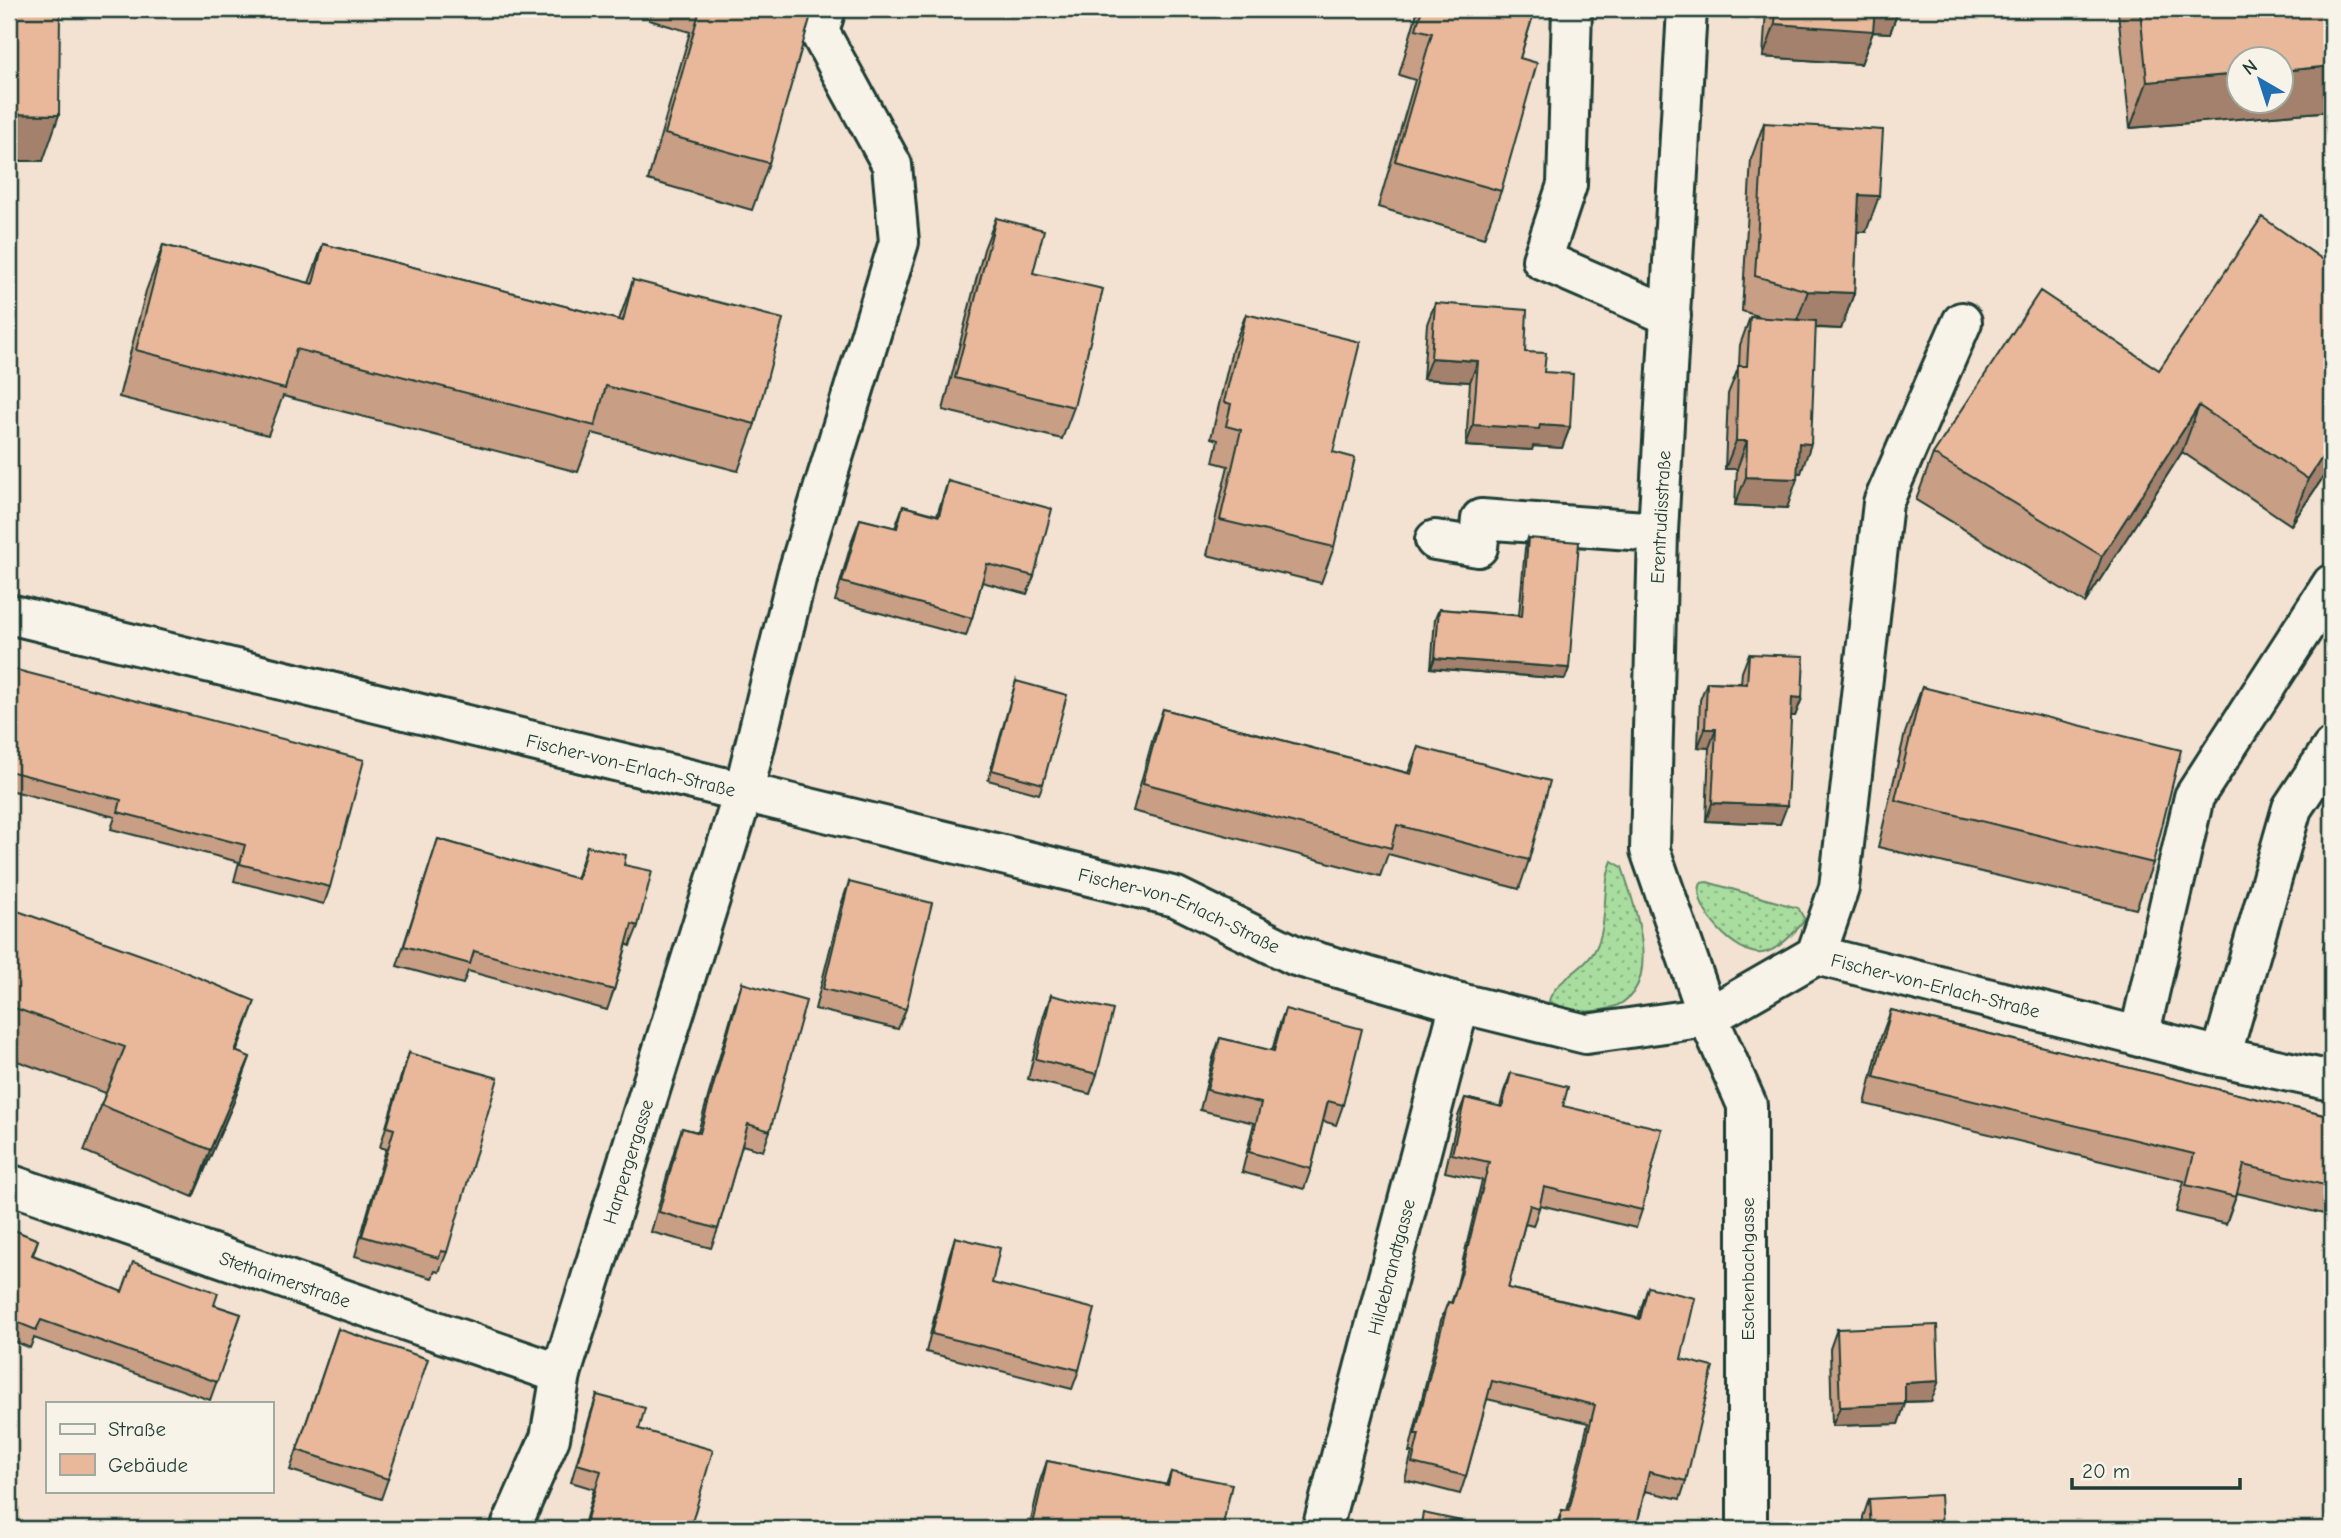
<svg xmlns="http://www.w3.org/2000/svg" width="2341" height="1538" viewBox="0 0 2341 1538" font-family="'Comic Neue',sans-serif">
	<defs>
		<pattern id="grass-dots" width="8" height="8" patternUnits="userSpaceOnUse" patternTransform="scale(1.75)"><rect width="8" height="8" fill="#a9dd9f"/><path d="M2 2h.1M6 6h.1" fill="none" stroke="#89b482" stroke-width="1.8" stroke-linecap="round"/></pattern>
	</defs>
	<rect width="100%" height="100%" fill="#f3e1d1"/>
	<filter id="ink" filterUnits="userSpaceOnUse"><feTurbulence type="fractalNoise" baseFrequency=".0143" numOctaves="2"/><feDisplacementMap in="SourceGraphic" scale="14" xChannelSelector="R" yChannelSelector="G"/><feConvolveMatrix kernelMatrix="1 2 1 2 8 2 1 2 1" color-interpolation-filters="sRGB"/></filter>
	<g filter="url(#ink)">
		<!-- grass -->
		<path fill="url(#grass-dots)" stroke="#648d6a" stroke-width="2" d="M1612 861 1622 867C1635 908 1668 994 1607 1009 1586 1014 1568 1012 1549 1001 1554 980 1586 970 1596 948 1609 923 1601 887 1612 861Z
			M1707 882 1798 908 1805 920C1796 931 1778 951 1762 953 1737 956 1690 908 1701 883Z"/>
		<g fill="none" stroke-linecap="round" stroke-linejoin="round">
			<!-- minor casing -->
			<g stroke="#1f3d34" stroke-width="44">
				<g id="minor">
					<path d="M1572 9 1567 185 1542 260 1671 316"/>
					<path d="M1687 9 1658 532 1650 850 1708 1017 1747 1105V1529"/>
					<path d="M1435 540 1478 547 1481 519 1658 532"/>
					<path id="s1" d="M9 614 1176 897 1296 956 1460 1003 1586 1034 1708 1017 1816 955 2221 1057 2332 1081"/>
					<path d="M1816 955 1839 888 1883 503 1962 322"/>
					<path d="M2139 1037 2194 797 2332 584"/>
					<path d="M2221 1057 2292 808 2332 748"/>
					<path id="s2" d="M9 1184 561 1374"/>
					<path id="s3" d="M510 1529 550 1438 561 1374 743 794 797 575 899 242 892 165 819 31 826 9"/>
					<path id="s4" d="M1322 1529 1460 1003"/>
				</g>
			</g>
			<!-- minor -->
			<use href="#minor" stroke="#f7f3e8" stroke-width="38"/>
		</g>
		<!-- wall -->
		<path fill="#c89e85" stroke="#1f3d34" stroke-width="2" d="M652 9H788L769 163 752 210 648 180 690 32 649 20Z
			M1418 9H1535L1520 58 1501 191 1484 238 1378 207 1415 80 1399 75Z
			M1766 9H1899L1890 33 1873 32 1861 64 1763 57Z
			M2120 9H2332V111L2130 128 2118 12Z
			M1764 123 1866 232H1857L1854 293 1841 329 1815 328 1801 473 1798 472 1787 508 1735 505 1737 469H1725L1728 394 1739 366 1740 345 1750 317 1764 318 1742 311 1751 159Z
			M996 218 1033 273 1074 407 1062 439 943 410 984 249Z
			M323 244 619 320 633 280 755 424 738 471 592 433 578 472 283 396 268 435 119 397 146 291 163 245 309 283Z
			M1435 303 1525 352 1544 372 1570 427 1562 448 1533 446 1532 450 1466 446 1470 382 1423 379 1427 324Z
			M1246 314 1333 452 1334 547 1321 583 1207 555 1228 466 1213 462 1218 440 1211 438 1232 350Z
			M2159 370 2332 464 2291 525 2182 452 2085 603 1916 500 1933 454Z
			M948 481 1034 576 1027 594 982 582 972 618 966 636 835 601 853 537 860 519 895 528 903 506 937 515Z
			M1528 538 1569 668 1565 679 1431 668 1435 619 1439 609 1519 615 1525 548Z
			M1749 654 1802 698 1795 716H1791L1780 824 1706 821 1709 748 1698 747 1700 700 1707 682 1741 683 1742 672Z
			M9 668 330 887 324 904 234 881 239 862 111 829 115 817 9 790Z
			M1016 681 1043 784 1039 794 988 780Z
			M1922 687 2153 863 2136 909 1878 847 1905 733Z
			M1163 709 1408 773 1418 747 1529 860 1519 889 1388 854 1380 876 1133 811 1153 738Z
			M438 839 576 879 587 846 624 865 638 926 630 946 627 944 614 990 607 1010 468 971 463 984 397 966Z
			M849 882 906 1009 898 1029 815 1009 842 902Z
			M2332 906V950L2323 948Z
			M9 919 237 1052 250 1057 233 1104 193 1197 84 1151 106 1093 9 1058Z
			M742 983 770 1131 763 1151 742 1145 718 1229 711 1248 651 1232 675 1148 682 1128 698 1132 735 1003Z
			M1051 995 1097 1074 1090 1094 1028 1079 1044 1015Z
			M1285 1009 1343 1105 1336 1125 1323 1121 1311 1169 1304 1189 1242 1172 1254 1123 1200 1110 1213 1058 1220 1038 1272 1051 1278 1029Z
			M1891 1010 2332 1117V1216L2237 1193 2226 1224 2176 1212 2184 1181 1865 1104 1881 1037Z
			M409 1053 447 1252 439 1272 435 1271 432 1278 355 1256 386 1149 380 1147 402 1073Z
			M1511 1073 1563 1106 1642 1210 1636 1228 1540 1205 1533 1226 1525 1224 1508 1288 1638 1318 1648 1287 1681 1359 1686 1481 1680 1499 1645 1491 1636 1529H1555L1562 1510 1567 1511 1588 1423 1487 1399 1466 1476 1460 1494 1405 1480 1412 1452H1409L1441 1320 1448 1302 1451 1303 1456 1289 1482 1180 1445 1172 1458 1116 1465 1098 1500 1107 1504 1091Z
			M9 1228 38 1240 33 1255 122 1292 214 1305 241 1314 210 1400 34 1338 30 1348 9 1339Z
			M955 1237 992 1283 1079 1370 1072 1389 926 1352 949 1256Z
			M338 1329 388 1479 381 1499 290 1470Z
			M1837 1329 1931 1401 1905 1402 1898 1424 1832 1426 1830 1349Z
			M597 1395 639 1429 690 1529H583L594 1489 571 1482 591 1413Z
			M1047 1461 1166 1485 1171 1472 1222 1529H1029L1040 1481Z
			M1869 1499 1942 1529H1863V1517Z"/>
		<!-- shaded-wall -->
		<path fill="#a3816c" stroke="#1f3d34" stroke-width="2" d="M1872 9H1899L1890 33 1873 32 1861 64 1763 57 1775 24Z
			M2332 66V111L2130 128 2147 82 2239 74V102H2281V71Z
			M9 114 59 115 43 161H9Z
			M1859 195 1879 196 1866 232 1846 231Z
			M1808 291 1854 293 1841 329 1795 326Z
			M1431 358 1478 361 1470 382 1423 379Z
			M2199 406 2182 452 2085 603 2102 556Z
			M1473 425H1540L1570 427 1562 448 1533 446 1532 450 1466 446Z
			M1736 441H1747L1737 469H1725Z
			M2332 442V464L2291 525 2308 479Z
			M1799 443 1811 444 1801 473 1789 472Z
			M1746 477 1797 479 1787 508 1735 505Z
			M1435 658 1569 668 1565 679 1431 668Z
			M1792 697 1802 698 1795 716H1786Z
			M1705 729H1716L1709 748 1698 747Z
			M1712 803 1787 806 1780 824 1706 821Z
			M255 1001 238 1048 218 1098 235 1051Z
			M250 1057 233 1104 193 1197 210 1150Z
			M1939 1381 1931 1401 1897 1402 1905 1383Z
			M1905 1404 1898 1424 1832 1426 1840 1407Z"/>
		<!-- building -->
		<path fill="#e9b89b" stroke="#1f3d34" stroke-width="2" d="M9 9H60L59 115 9 114Z
			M700 9H788L811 15 769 163 665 134Z
			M1422 9H1535L1520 58 1537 63 1501 191 1395 161 1432 33 1416 29Z
			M1776 9H1875L1873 31 1775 24Z
			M2140 9H2332V66L2281 71V60H2239V74L2147 82Z
			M1764 123 1883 130 1879 196 1859 195 1854 293 1808 291 1755 276Z
			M2262 217 2332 266V442L2308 479 2199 406 2102 556 1933 454 2040 291 2159 370Z
			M996 218 1044 230 1033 273 1103 289 1074 407 955 378Z
			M323 244 623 321 633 280 783 319 755 424 606 386 595 426 296 349 285 389 136 350 163 245 313 284Z
			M1435 303 1527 310 1525 352 1546 353 1544 372 1573 374 1570 427 1540 425 1539 429 1473 425 1478 361 1431 358Z
			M1246 314 1360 342 1333 452 1355 458 1334 547 1220 520 1241 430 1226 426 1231 404 1224 402Z
			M1750 317 1816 321 1811 444 1799 443 1797 479 1746 477 1747 441H1736L1738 366H1747Z
			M948 481 1052 509 1034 576 987 564 972 618 842 582 860 519 897 528 903 506 939 516Z
			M1528 538 1579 542 1569 668 1435 658 1439 609 1522 616Z
			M1749 654 1804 656 1802 698 1792 697 1787 806 1712 803 1716 729H1705L1707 682 1747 684Z
			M9 668 364 760 330 887 240 864 245 845 118 812 121 800 9 771Z
			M1016 681 1067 695 1043 784 992 770Z
			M1922 687 2181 750 2153 863 1895 800Z
			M1163 709 1411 774 1418 747 1550 781 1529 860 1397 825 1391 848 1143 783Z
			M438 839 578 879 587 846 626 855 624 865 652 871 638 926 632 924 614 990 474 951 470 964 404 946Z
			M849 882 932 903 906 1009 823 989Z
			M12 909 161 962 255 1001 235 1051 250 1057 210 1150 101 1105 125 1047 9 1006V919Z
			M742 983 806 1001 770 1131 748 1124 718 1229 659 1212 682 1128 700 1133Z
			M1051 995 1113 1010 1097 1074 1036 1059Z
			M1285 1009 1362 1029 1343 1105 1328 1101 1311 1169 1249 1152 1261 1103 1207 1090 1220 1038 1274 1051Z
			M1891 1010 2332 1117V1187L2244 1165 2236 1197 2186 1185 2194 1154 1874 1077Z
			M409 1053 498 1078 447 1252 441 1251 439 1258 362 1236 394 1129 387 1127Z
			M1511 1073 1568 1087 1563 1106 1662 1129 1642 1210 1544 1187 1539 1208 1530 1205 1508 1288 1640 1319 1648 1287 1695 1298 1681 1359 1713 1367 1686 1481 1649 1472 1636 1529H1557L1562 1510 1569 1511 1595 1405 1492 1381 1466 1476 1412 1463 1419 1434H1415L1448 1302 1452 1303 1462 1271 1489 1162 1452 1154 1465 1098 1502 1107Z
			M9 1228 38 1240 32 1255 122 1292 133 1262 218 1293 214 1305 241 1314 217 1382 41 1320 36 1330 9 1319Z
			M955 1237 1000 1248 992 1283 1095 1309 1079 1370 932 1334Z
			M1937 1325 1939 1381 1905 1383V1404L1840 1407 1837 1329Z
			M338 1329 428 1359 388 1479 297 1450Z
			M597 1395 645 1408 639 1429 713 1450 690 1529H584L601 1471 577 1464Z
			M1047 1461 1168 1485 1171 1472 1232 1484 1222 1529H1032Z
			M1940 1495 1942 1529H1871L1869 1499Z
			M1423 1513 1495 1528V1529H1420Z"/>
	</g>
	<g text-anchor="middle" stroke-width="5" stroke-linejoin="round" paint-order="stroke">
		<!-- street labels -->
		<g font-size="19" fill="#1f3d34" stroke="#f7f3e8">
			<text transform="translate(1660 517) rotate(-87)" y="7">Erentrudisstraße</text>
			<text dy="7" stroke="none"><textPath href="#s1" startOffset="640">Fischer-von-Erlach-Straße</textPath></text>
			<text dy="7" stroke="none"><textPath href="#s1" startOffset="1208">Fischer-von-Erlach-Straße</textPath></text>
			<text dy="7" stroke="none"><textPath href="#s1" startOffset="2006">Fischer-von-Erlach-Straße</textPath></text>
			<text dy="7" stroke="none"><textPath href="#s3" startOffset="387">Harpergergasse</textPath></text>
			<text dy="7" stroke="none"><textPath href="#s4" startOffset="271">Hildebrandtgasse</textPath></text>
			<text transform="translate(1747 1269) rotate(-90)" y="7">Eschenbachgasse</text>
			<text dy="7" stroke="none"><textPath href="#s2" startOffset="292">Stethaimerstraße</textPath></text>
		</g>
	</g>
	<!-- margin -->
	<rect width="2341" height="1538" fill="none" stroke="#f7f3e8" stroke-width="35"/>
	<rect x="18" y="18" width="2306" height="1503" fill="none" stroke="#1f3d34" stroke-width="2.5" filter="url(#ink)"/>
	<!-- legend -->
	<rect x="46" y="1402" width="228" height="91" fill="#f7f3e8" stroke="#a1aaa0" stroke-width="2"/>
	<rect x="60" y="1424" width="35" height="10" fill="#f7f3e8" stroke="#a1aaa0" stroke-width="2"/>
	<text x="108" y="1436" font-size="21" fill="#1f3d34">Straße</text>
	<rect x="60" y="1454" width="35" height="21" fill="#e9b89b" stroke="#a1aaa0" stroke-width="2"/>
	<text x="108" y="1472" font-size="21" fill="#1f3d34">Gebäude</text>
	<!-- north arrow -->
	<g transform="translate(2260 80) rotate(321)"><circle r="33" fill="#f7f3e8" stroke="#a1aaa0" stroke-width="2"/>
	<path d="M0-5L12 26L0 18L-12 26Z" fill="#1f6fb2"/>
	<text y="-10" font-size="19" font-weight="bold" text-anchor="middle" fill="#1f3d34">N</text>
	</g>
	<!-- scale -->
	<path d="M2072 1478v10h168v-10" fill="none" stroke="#1f3d34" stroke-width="3.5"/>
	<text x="2082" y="1478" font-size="21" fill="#1f3d34" stroke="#f7f3e8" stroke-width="5" paint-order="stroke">20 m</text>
</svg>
